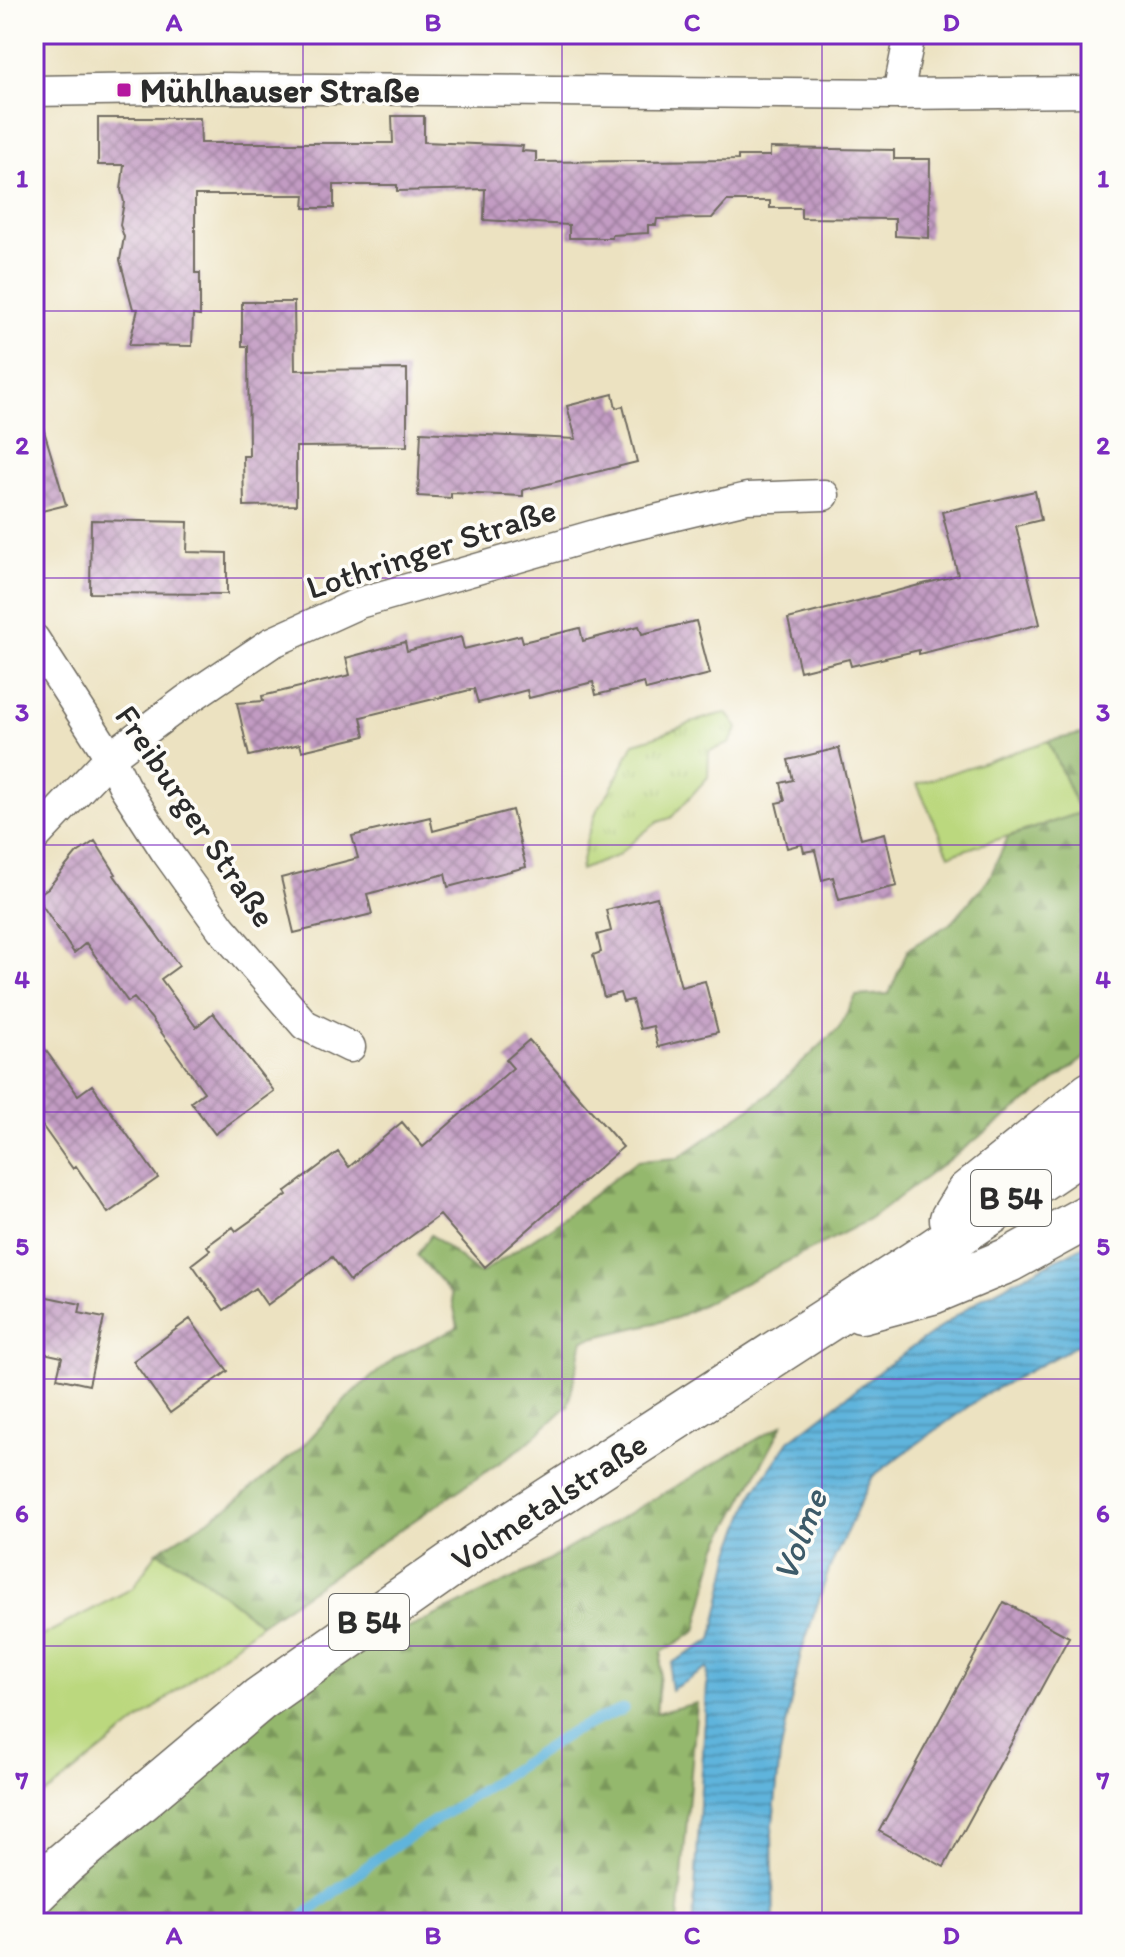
<svg xmlns="http://www.w3.org/2000/svg" width="1125" height="1957" viewBox="0 0 1125 1957" font-family="Itim,sans-serif">
	<defs>
		<pattern id="forest-firs" width="22" height="20" patternUnits="userSpaceOnUse" patternTransform="scale(2)"><rect width="22" height="20" fill="#94b86d"/><path d="M5 1l3.5 6h-7zM16 11l3.5 6h-7z" fill="#79965a"/></pattern>
		<pattern id="park-tufts" width="24" height="20" patternUnits="userSpaceOnUse" patternTransform="scale(2)"><rect width="24" height="20" fill="#bbd87e"/><path d="M3 7l-1-3M5 7V3M7 7l1-3M15 17l-1-3M17 17v-4M19 17l1-3" fill="none" stroke="#a1ba6d"/></pattern>
		<pattern id="water-rules" width="6" height="5" patternUnits="userSpaceOnUse" patternTransform="scale(2)"><rect width="6" height="5" fill="#5fb4dc"/><path d="M0 2.5h6" fill="none" stroke="#4f93b3"/></pattern>
		<pattern id="building-cross-hatch" width="8" height="8" patternUnits="userSpaceOnUse" patternTransform="scale(2)"><rect width="8" height="8" fill="#c29bc3"/><path d="M0 0l8 8M0 8l8-8" fill="none" stroke="#9e7f9f"/></pattern>
	</defs>
	<rect width="100%" height="100%" fill="#fdfcf7"/>
	<filter id="ink" filterUnits="userSpaceOnUse"><feTurbulence type="fractalNoise" baseFrequency=".0125" numOctaves="2"/><feDisplacementMap in="SourceGraphic" scale="16" xChannelSelector="R" yChannelSelector="G"/><feConvolveMatrix kernelMatrix="1 2 1 2 8 2 1 2 1" color-interpolation-filters="sRGB"/></filter>
	<filter id="wash" filterUnits="userSpaceOnUse"><feTurbulence type="fractalNoise" baseFrequency=".006" numOctaves="4" result="noise"/><feDisplacementMap in="SourceGraphic" scale="32" xChannelSelector="R" yChannelSelector="G"/><feGaussianBlur stdDeviation="1.8" result="paint"/><feColorMatrix in="noise" values="0 0 0 0 0 0 0 0 0 0 0 0 0 0 0 0 0 1.4 0 .05"/><feComposite in="paint" operator="in"/></filter>
	<g filter="url(#wash)">
		<rect width="100%" height="100%" fill="#ece2c1"/>
		<!-- grass -->
		<path fill="#bbd87e" stroke="#738254" stroke-width="2" d="M1048 741 1080 813 949 855 917 784Z
			M157 1552 189 1568 261 1624 51 1790 34 1799V1640L133 1588Z"/>
		<!-- forest -->
		<path fill="url(#forest-firs)" stroke="#60724c" stroke-width="2" d="M1091 732V1053L869 1220 676 1318 583 1340 568 1406 524 1446 261 1624 189 1568 157 1552 230 1506 301 1448 353 1392 396 1357 458 1327 451 1293 417 1255 431 1235 480 1274 554 1225 637 1161 678 1158 767 1096 839 1028 856 996 889 994 908 949 951 923 989 879 1008 837 1080 813 1048 741Z
			M783 1424 717 1548 696 1631 662 1652 656 1713 697 1703 678 1923H34V1893L260 1699 533 1569Z"/>
		<!-- park -->
		<path fill="url(#park-tufts)" stroke="#738254" stroke-width="2" d="M727 713 738 728 729 744 709 751 708 777 671 818 658 822 643 833 617 856 580 870 587 838 597 810 611 789 634 743C668 735 691 719 727 713Z"/>
		<!-- water -->
		<path fill="url(#water-rules)" stroke="#457084" stroke-width="2" d="M1091 1242V1338L984 1395 873 1476 830 1567 801 1653 780 1755 772 1834 774 1923H693L708 1668 671 1690 669 1677 672 1663 712 1640 731 1552 754 1492 789 1441 886 1366 983 1297Z"/>
		<g fill="none" stroke-linecap="round" stroke-linejoin="round">
			<!-- stream -->
			<path stroke="#5fb4dc" stroke-width="11" d="M295 1923 383 1854 573 1731 623 1709"/>
		</g>
		<g id="blocks">
			<!-- building -->
			<path fill="url(#building-cross-hatch)" d="M392 116H424V142L523 146 522 151 536 152V162L738 160V156H770V148L894 150V159H930L929 238 895 236V219L801 218V208H770V201H727L712 218 657 219 656 225H648V233L612 235V238H569V225L484 220 485 189 397 191V185H334V208H304L305 195H195V273H200V316L193 315 192 346 129 345 138 309H133L120 260 124 237 120 225 124 202 121 190 124 165H98V118H200L201 143H393Z
				M242 302H294L295 370 407 369V446L296 447V505L244 506 243 456H249L248 346H242Z
				M613 394 616 408 623 406 637 462 523 490V496L451 493V498L418 496 421 432 576 439 567 406Z
				M42 424 66 505 34 513V425Z
				M1035 491 1041 520 1016 526 1040 624 919 654V650L851 666 849 659 800 671 788 619 958 575 942 512Z
				M91 520 188 522 187 552 227 553V594L90 593Z
				M696 621 710 674 646 690 644 683 596 695 593 682 529 698 527 690 478 703 474 689 361 717 365 736 302 751 300 744 249 756 237 703 263 701 262 696 350 675 346 658 405 642 407 651 461 637 464 649 521 635 523 642 580 628 583 641 639 626 642 634Z
				M839 748 861 839 885 833 897 886 839 900 833 877 822 880 815 850 804 852 802 844 787 848 776 803 785 801 781 783 793 780 788 760Z
				M512 810 526 867 448 887 445 874 367 894 372 914 294 933 281 878 358 858 352 836 430 817 433 831Z
				M95 841 116 874 114 875 179 966 161 979 196 1027 213 1013 274 1091 215 1134 191 1102 204 1092 151 1018 134 998 128 1002 86 943 74 953 36 896 48 888 76 854Z
				M657 897 681 987 705 981 718 1032 658 1047 653 1026 640 1029 632 1000 623 1002 620 993 604 997 593 955 601 952 597 935 611 931 606 910Z
				M34 1034 78 1095 92 1085 158 1178 108 1213 76 1166 73 1169 41 1124H34Z
				M529 1040 623 1147 485 1267 440 1215 350 1281 332 1257 267 1305 255 1288 224 1310 192 1264 210 1250 207 1246 233 1227 236 1231 287 1195 285 1192 338 1152 349 1167 402 1122 423 1147 513 1068 506 1060Z
				M38 1295 81 1304 79 1313 104 1318 89 1385 57 1378 62 1357 34 1351V1315Z
				M190 1319 228 1371 170 1413 133 1361Z
				M1004 1602 1069 1637 944 1867 879 1831Z"/>
		</g>
	</g>
	<g filter="url(#ink)">
		<use href="#blocks" fill-opacity="0" stroke="#6f6b60" stroke-width="2"/>
		<g fill="none" stroke-linecap="round" stroke-linejoin="round">
			<!-- street casing -->
			<g stroke="#6f6b60" stroke-width="33">
				<path id="street" d="M34 91 220 88 898 94 1091 92
					M898 94 910 34
					M34 639 110 757 124 786 165 850 221 928 305 1025 350 1047
					M34 838 110 757 185 701 271 643 359 603 609 531 747 498 824 495"/>
			</g>
			<!-- primary casing -->
			<g stroke="#6f6b60" stroke-width="47">
				<path id="primary" d="M952 1219 968 1193 1091 1094
					M861 1311 932 1292 1009 1260 1091 1215
					M34 1893 65 1863 260 1699 479 1545 932 1252 1091 1145"/>
			</g>
			<!-- street -->
			<use href="#street" stroke="#fff" stroke-width="30"/>
			<!-- primary -->
			<use href="#primary" stroke="#fff" stroke-width="44"/>
		</g>
	</g>
	<!-- grid -->
	<path fill="none" stroke="#7b2cbf" stroke-width="2" stroke-opacity="0.55" d="M303 34V1923M562 34V1923M822 34V1923M34 311H1091M34 578H1091M34 845H1091M34 1112H1091M34 1379H1091M34 1646H1091"/>
	<!-- markers -->
	<rect fill="#b5179e" stroke="#fdfcf7" stroke-width="3" x="116" y="82" width="16" height="16" rx="4"/>
	<g text-anchor="middle" stroke-width="7" stroke-linejoin="round" paint-order="stroke">
		<!-- shield labels -->
		<g fill="#fdfcf7" stroke="#6a6a68" stroke-width="2">
			<rect x="971" y="1170" width="80" height="56" rx="6"/>
			<rect x="329" y="1594" width="80" height="56" rx="6"/>
		</g>
		<g font-size="32" font-weight="bold" fill="#2b2b2b">
			<text x="1011" y="1209">B 54</text>
			<text x="369" y="1633">B 54</text>
		</g>
		<!-- poi labels -->
		<g font-size="34" font-weight="bold" fill="#2b2b2b" stroke="#fdfcf7" text-anchor="start">
			<text x="140" y="102">Mühlhauser Straße</text>
		</g>
		<!-- street labels -->
		<g font-size="34" fill="#2b2b2b" stroke="#fdfcf7">
			<text transform="translate(431 548) rotate(-18)" y="12">Lothringer Straße</text>
			<text transform="translate(196 816) rotate(56)" y="12">Freiburger Straße</text>
			<text transform="translate(549 1501) rotate(-33)" y="12">Volmetalstraße</text>
		</g>
		<!-- water labels -->
		<g font-size="36" font-style="italic" fill="#3d5b69" stroke="#fdfcf7">
			<text transform="translate(799 1535) rotate(-69)" y="13">Volme</text>
		</g>
	</g>
	<!-- margin -->
	<rect width="1125" height="1957" fill="none" stroke="#fdfcf7" stroke-width="88"/>
	<rect x="44" y="44" width="1037" height="1869" fill="none" stroke="#7b2cbf" stroke-width="3"/>
	<g font-size="26" text-anchor="middle" font-weight="bold" fill="#7b2cbf">
		<text x="174" y="31">A</text>
		<text x="433" y="31">B</text>
		<text x="692" y="31">C</text>
		<text x="951" y="31">D</text>
		<text x="22" y="187">1</text>
		<text x="1103" y="187">1</text>
		<text x="22" y="454">2</text>
		<text x="1103" y="454">2</text>
		<text x="22" y="721">3</text>
		<text x="1103" y="721">3</text>
		<text x="22" y="988">4</text>
		<text x="1103" y="988">4</text>
		<text x="22" y="1255">5</text>
		<text x="1103" y="1255">5</text>
		<text x="22" y="1522">6</text>
		<text x="1103" y="1522">6</text>
		<text x="22" y="1789">7</text>
		<text x="1103" y="1789">7</text>
		<text x="174" y="1944">A</text>
		<text x="433" y="1944">B</text>
		<text x="692" y="1944">C</text>
		<text x="951" y="1944">D</text>
	</g>
</svg>
